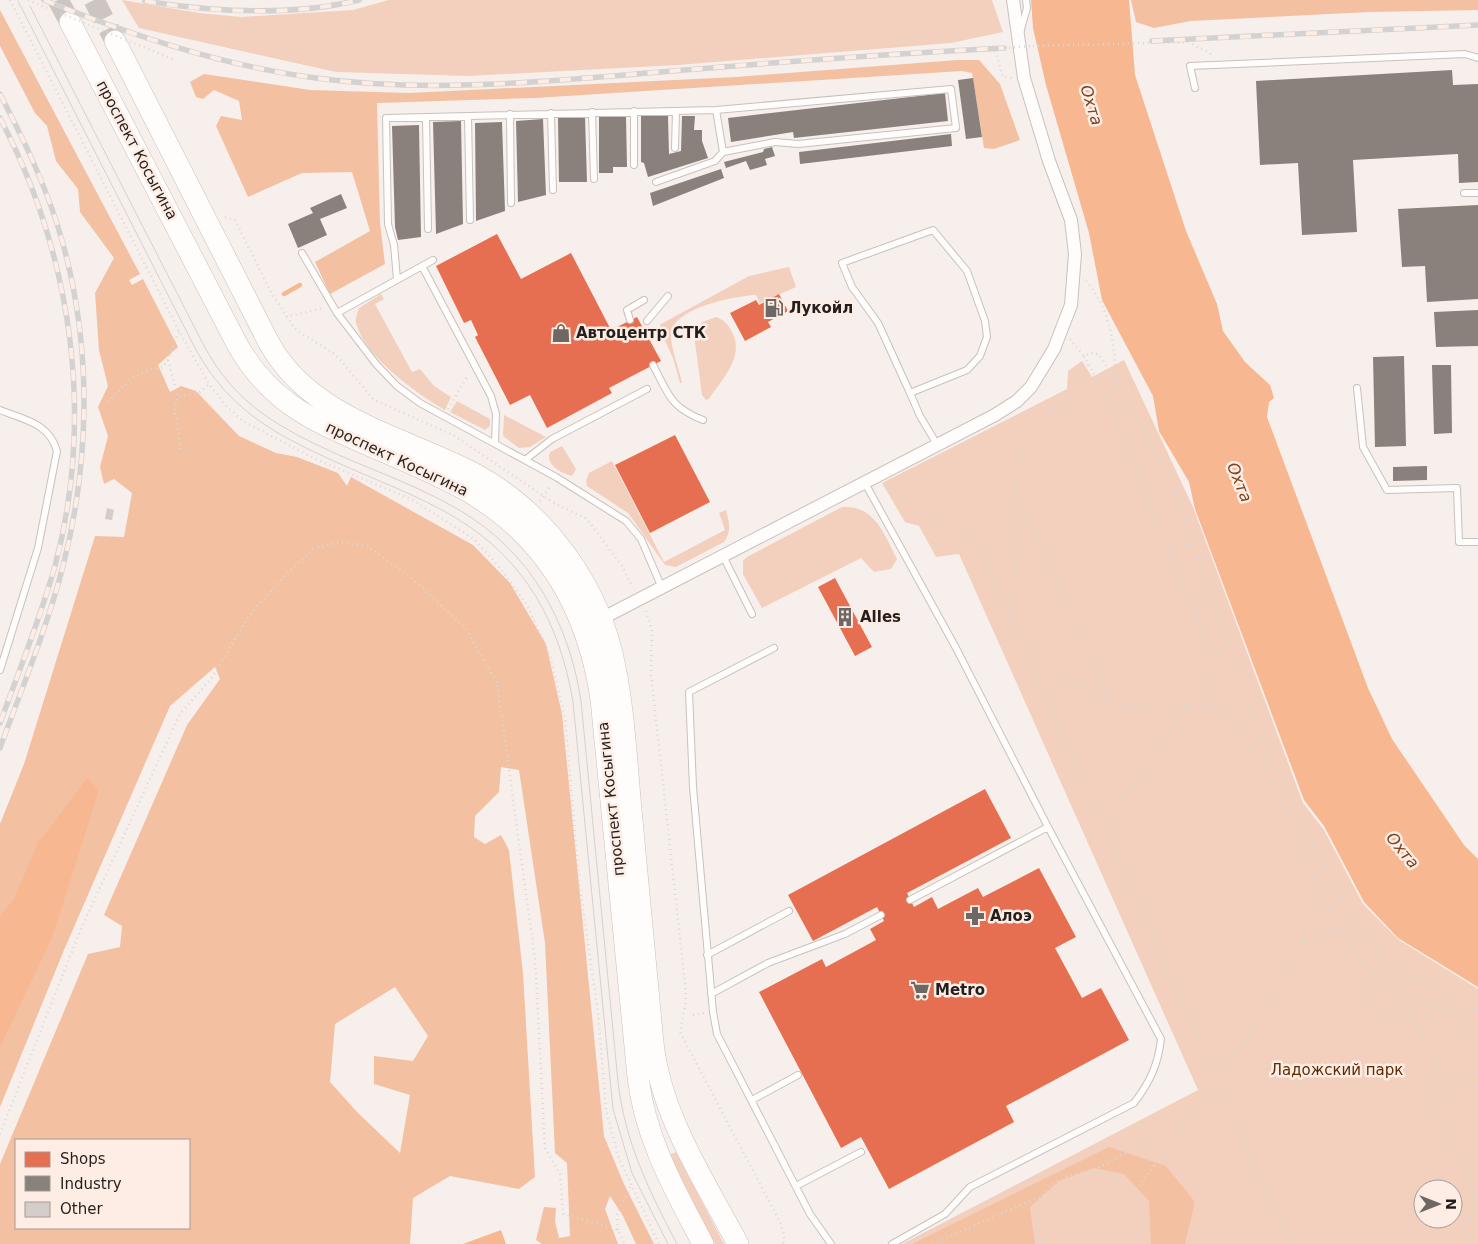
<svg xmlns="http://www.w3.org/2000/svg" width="1478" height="1244" viewBox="0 0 1478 1244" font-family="'DejaVu Sans',sans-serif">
	<rect width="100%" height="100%" fill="#f7efeb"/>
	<!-- green -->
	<path fill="#f3d0bd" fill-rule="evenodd" d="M122 0 199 13 241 17 353 10 389 0H992L1003 32 951 43 678 65 469 76 336 72 139 28Z
		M789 267 796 287 760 303 756 295C735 296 669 308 671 337 672 352 679 368 682 383H680L673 358 659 328 661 324 749 276Z
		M381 294 384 299 375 304 412 372 420 369 434 386 451 397 445 410C417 394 367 358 357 326 354 320 357 314 359 308Z
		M716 317C724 320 728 324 732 332 745 357 722 379 709 399L706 400 702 395 694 335 702 322Z
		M1124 360 1193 507 1303 803 1324 830 1363 904 1399 940 1478 989V1244H902L1198 1090 959 554 936 557 919 526 905 522 882 483 1067 389 1068 371 1082 361 1092 377ZM1423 1189H1453V1219H1423Z
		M457 401 490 419V426L485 430 450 412Z
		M504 415 546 437 530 447 519 448 503 436Z
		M562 446 576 469 572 476C561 473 545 465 550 452Z
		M612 461 664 562 725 530 719 513 726 510C729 521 732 532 724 542L676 567 665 565 628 513 587 486 586 481 589 473Z
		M842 507C875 505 884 534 897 559L891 569 874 572 861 558 762 608 743 574V561L747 557Z
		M676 1152 724 1244H715L669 1155Z"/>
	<!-- forest -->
	<path fill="#f4c0a2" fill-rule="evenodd" d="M1131 0H1478V10L1369 12 1191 21 1154 28 1136 22Z
		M0 10 140 274 129 280 132 285 143 279 178 347 158 365 170 392 181 386 196 391 239 436 276 453 297 457 338 473 347 486 351 477 473 545 510 583 546 644 562 714 604 1136 623 1182 654 1244H636L623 1216 610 1196 605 1209 618 1244H542L536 1240 544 1207 556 1208 555 1222 559 1238 570 1236 567 1163 555 1153 545 943 519 770 501 767 499 792 475 816 474 837 485 844 501 835 509 850 523 973 535 1177 519 1189 450 1176 413 1198 410 1244H0V1164L88 954 120 947 122 926 104 915 187 725 220 679 215 667 170 706 64 950 0 1107V824L24 764 95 536 124 537 132 493 114 479 104 484 100 467 108 436 98 407 108 386 99 350 95 293 114 258 80 212 78 189 56 161 47 126 35 113 0 46ZM395 987 428 1036 413 1061 374 1056V1084L410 1095 400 1153 358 1113 330 1082 335 1024ZM16 1140H189V1228H16Z
		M957 60H979L1000 84 1020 140 994 149 984 148 972 73 962 71 535 98 377 103 380 223 385 264 330 294 315 262 370 231 352 172 302 173 248 197 216 126 221 116 242 120 239 101 214 90 203 99 196 97 190 82 204 74 310 90 409 93 736 77Z
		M1109 1147 1166 1166 1195 1202 1185 1244H1151L1149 1201 1124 1174 1094 1168 1059 1181 1030 1207 1035 1244H912Z"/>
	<!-- water -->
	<path fill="#f7b791" d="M1031 0H1129L1135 75 1186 231 1217 304 1223 331 1245 362 1270 385 1274 398 1269 402 1267 417 1368 688 1392 739 1464 845 1478 859V987L1398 938 1364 902 1324 826 1304 800 1195 509 1189 482 1159 431 1153 396 1102 300 1089 233 1046 85 1033 28Z
		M87 778 99 790 52 938 0 1047V916L14 899 38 843Z
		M501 1230 506 1244H463Z"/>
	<!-- shops -->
	<path fill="#e76f51" d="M497 234 521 279 571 253 611 330 637 317 661 361 609 388 612 393 547 428 530 395 510 405 475 337 478 335 471 320 464 323 436 266Z
		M779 294 788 311 768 322 771 327 745 341 730 313 756 300 759 305Z
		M675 435 710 502 650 533 615 465Z
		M835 578 872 647 855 656 818 587Z
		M985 789 1011 838 907 893 914 907 932 897 938 909 978 888 983 897 1039 868 1076 937 1055 948 1082 998 1101 988 1129 1040 1006 1106 1014 1122 889 1189 861 1137 841 1148 759 992 822 959 826 967 876 940 870 929 884 921 877 907 813 941 788 895Z"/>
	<!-- industry -->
	<path fill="#8a817c" d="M1452 70 1453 85 1478 84V182L1459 183 1458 154 1353 160 1357 232 1302 235 1298 163 1260 165 1256 81Z
		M973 78 982 137 966 139 958 80Z
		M945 93 948 121 794 138 793 132 731 142 728 118Z
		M599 116H626L627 167H613V173H599Z
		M641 116H668L669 154 681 151 682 116H695L694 130H702V141L708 158 648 177 644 163 641 162Z
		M585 117 587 182H559L558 118Z
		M543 119 546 195 518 202 516 121Z
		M461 121 463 224 436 234 433 122Z
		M502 122 505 211 476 221 475 123Z
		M419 125 421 237 398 240 395 227 392 126Z
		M951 134 952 146 800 164 799 152Z
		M772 147 775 156 765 159 767 165 750 170 746 161 726 168 724 162 763 152 764 149Z
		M721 169 724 178 653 206 650 193Z
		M341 194 347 208 320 219 327 235 298 248 288 224 313 213 310 208Z
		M1478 205V299L1427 302 1425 266 1402 267 1398 209Z
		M1478 310V346L1436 347 1434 312Z
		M1404 356 1406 446 1375 447 1373 357Z
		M1432 365H1451L1452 433 1434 434Z
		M1427 466V480L1393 481V467Z"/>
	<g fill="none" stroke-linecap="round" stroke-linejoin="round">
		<!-- stream -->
		<path stroke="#f7b791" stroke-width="4.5" d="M284 294 300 285"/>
	</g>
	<!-- building -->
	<path fill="#d4cdc9" d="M107 508 114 510 112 520 105 519Z"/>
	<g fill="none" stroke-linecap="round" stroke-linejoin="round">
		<!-- primary-tunnel -->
		<path stroke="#cdc5c2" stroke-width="21" stroke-dasharray="21 11" stroke-linecap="butt" d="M58 0 70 22
			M94 0 115 41"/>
		<!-- lane casing -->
		<g stroke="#c8c1bd" stroke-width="8">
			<path id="lane" d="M1020 33 1027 8 1026 0
				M1195 88 1190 66 1465 54 1478 58
				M716 110 723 152
				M634 111V165
				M592 112 594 179
				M551 113 553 190
				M510 114 511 203
				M468 116 470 220
				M426 117 428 229
				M675 148 676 111
				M1464 193H1478
				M302 253 337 313
				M433 260 337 313 376 364 397 386 420 403 556 477 626 521 641 539 662 588
				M422 266 491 396 496 414 495 442
				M397 279 394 245 388 224 386 118 716 110 951 89 956 128 798 144 775 142 723 152 715 161 656 182
				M630 320 627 310 644 300
				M647 321 668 296
				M653 365C669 395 670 407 703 420
				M1357 388 1363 447 1387 490 1457 488 1459 542H1478
				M910 393 878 323 852 287 842 263 933 230 967 271 985 321 987 337 980 356 967 370 910 393 920 416 938 446
				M0 410C25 420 49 423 57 451L38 548 0 670
				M525 460 552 439 647 389
				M865 483 956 648 1048 827 1161 1039C1158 1065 1150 1082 1134 1103L970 1187 945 1214 892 1244
				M723 556 752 614
				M774 648 689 692 693 787 713 1012 717 1034 810 1214 831 1244
				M910 900 1048 827
				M707 955 789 911
				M711 994 768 963 845 934 881 915
				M752 1100 798 1075
				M796 1186 861 1152"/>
		</g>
		<!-- street casing -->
		<g stroke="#c8c1bd" stroke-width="14">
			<path id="street" d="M601 619 995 415 1017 401 1031 387 1054 349 1071 305 1075 254 1071 220 1049 161 1024 78 1013 0"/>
		</g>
		<!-- primary casing -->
		<g stroke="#c8c1bd" stroke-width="22">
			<path id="primary" d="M70 22 237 344C268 400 309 419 366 444 400 459 436 473 469 492 547 538 588 611 601 699L638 1077C645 1139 675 1190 703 1244
				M115 41 269 343C311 419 403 436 475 474 547 513 600 588 615 667 625 717 627 770 632 820 639 895 646 969 653 1043 661 1116 704 1180 738 1244"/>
		</g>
		<!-- path -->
		<path stroke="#dad8d7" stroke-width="2.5" stroke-dasharray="1 4" stroke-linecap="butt" d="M10 0 179 331 209 384 228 408 243 421 313 458 411 499 474 539 501 569 527 605 550 655 565 718 579 880 598 1013 606 1110 618 1156 659 1244
			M1033 46 1188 42 1210 53 1212 57
			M1004 48 995 50 1003 77 1013 78
			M225 217 235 220 272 294 296 330 335 354 374 400 453 435 554 503 587 519 622 566 632 586
			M1086 281C1111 310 1114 343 1116 380
			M286 317 323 308
			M1070 339 1084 356 1090 353 1098 354 1102 359 1150 441 1174 489 1220 622 1242 669 1248 702 1269 752 1350 916 1376 947 1400 967 1478 1012
			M1084 356 1102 389 1215 660C1219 671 1207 677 1202 687L1204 701 1230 718 1264 762 1327 909 1354 951 1383 986 1403 1004 1428 1018 1478 1040
			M168 360 178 397
			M108 402 132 378 148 370 163 367 168 360 179 331
			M448 409 468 375
			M180 449 179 432 174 410 178 397 200 392 209 384
			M884 485 972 543 981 554 1213 1072 1292 1244
			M540 501 551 485
			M1018 508 1035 532 1112 702 1116 705
			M1170 553 1193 542
			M646 611 652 630 651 674 685 984 686 1001 680 1032 780 1222 784 1235 783 1244
			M1009 615 1018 540 1016 492 1021 448 1043 417 1064 401 1076 387 1088 364
			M1018 636 1088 693 1104 701 1128 708 1166 703 1211 708
			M1213 654 1232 646
			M1264 762 1269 752
			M1103 828 1188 705 1202 697
			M1302 943 1321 897
			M1383 954C1373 969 1363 985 1371 1004 1378 1020 1395 1012 1408 1019 1415 1024 1419 1034 1424 1041 1437 1065 1451 1079 1478 1086
			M1375 973 1418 999 1478 1022
			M693 1015 704 1013
			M1406 1019 1412 1010
			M1437 1063 1428 1091 1478 1199
			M1213 1072 1248 1039 1301 944 1317 936 1339 930
			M1428 1091 1447 1094 1478 1107
			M0 1134 80 931 180 714 211 679 249 616 285 575 313 549 339 542 367 546 413 579 466 629 497 683 535 959 545 1148 560 1174 563 1214 618 1230 625 1244
			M1094 1170 1186 1121
			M1473 1190 1478 1188
			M1133 1194 1217 1081
			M618 1230 617 1215 631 1186
			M933 1244 1046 1194
			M1040 1244C1011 1148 1168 1148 1139 1244
			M1469 1244 1463 1230 1477 1198"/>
		<!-- lane -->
		<use href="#lane" stroke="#fefdfc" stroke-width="6"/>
		<!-- street -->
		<use href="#street" stroke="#fefdfc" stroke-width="12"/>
		<!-- primary -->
		<use href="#primary" stroke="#fefdfc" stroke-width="21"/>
		<!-- tram -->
		<path stroke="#d4d2d1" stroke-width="1" d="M18 1 195 348C229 410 274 434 336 462 375 480 418 495 456 518 526 560 560 624 573 702L613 1109 632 1173 668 1244
			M30 6 203 344C236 406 280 428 341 456 380 473 422 488 459 510 530 551 569 622 581 701L618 1082C625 1142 649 1191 677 1244"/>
		<!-- rail casing -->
		<g stroke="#d4d2d1" stroke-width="5.5">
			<path id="rail" d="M44 0C131 35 223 66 316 78 426 93 539 82 648 73 767 63 885 54 1004 48
				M145 1C214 12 289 17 359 0
				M1152 41 1478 25
				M0 94C25 142 49 192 63 244 92 349 90 461 63 566 47 628 22 688 0 748
				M0 118C72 255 95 415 55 566 40 619 19 671 0 723"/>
		</g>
		<!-- rail -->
		<use href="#rail" stroke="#fdede5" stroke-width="4" stroke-dasharray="11" stroke-linecap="butt"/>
		<!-- path-bridge -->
		<path stroke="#dad8d7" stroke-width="2.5" stroke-dasharray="1 4" stroke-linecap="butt" d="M28 0 175 60
			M1004 48 1031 46"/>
	</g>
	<!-- icons -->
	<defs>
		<g id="fuel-bare" transform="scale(1.5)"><path d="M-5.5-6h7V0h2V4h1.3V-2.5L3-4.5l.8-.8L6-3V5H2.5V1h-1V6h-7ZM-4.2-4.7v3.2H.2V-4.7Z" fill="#6e6864" stroke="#fdede5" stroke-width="2.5" paint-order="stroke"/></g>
		<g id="shop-bare" transform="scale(1.5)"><path d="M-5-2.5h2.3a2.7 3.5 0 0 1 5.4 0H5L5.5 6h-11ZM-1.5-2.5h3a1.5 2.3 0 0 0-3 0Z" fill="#6e6864" stroke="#fdede5" stroke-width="2.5" paint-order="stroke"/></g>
		<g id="building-bare" transform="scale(1.5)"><path d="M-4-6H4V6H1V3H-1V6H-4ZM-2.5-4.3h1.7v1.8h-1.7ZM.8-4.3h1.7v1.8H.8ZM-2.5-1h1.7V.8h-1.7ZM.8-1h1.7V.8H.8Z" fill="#6e6864" stroke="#fdede5" stroke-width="2.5" paint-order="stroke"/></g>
		<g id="pharmacy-bare" transform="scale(1.5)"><path d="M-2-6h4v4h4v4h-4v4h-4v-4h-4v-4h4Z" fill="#6e6864" stroke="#fdede5" stroke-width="2.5" paint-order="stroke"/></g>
		<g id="supermarket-bare" transform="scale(1.5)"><path d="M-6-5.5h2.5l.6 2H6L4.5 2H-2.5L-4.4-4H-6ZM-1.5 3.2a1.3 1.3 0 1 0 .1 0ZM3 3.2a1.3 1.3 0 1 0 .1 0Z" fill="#6e6864" stroke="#fdede5" stroke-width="2.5" paint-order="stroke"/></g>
	</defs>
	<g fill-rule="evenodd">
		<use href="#fuel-bare" x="774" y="308"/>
		<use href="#shop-bare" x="561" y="333"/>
		<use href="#building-bare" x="845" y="617"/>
		<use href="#pharmacy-bare" x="975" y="916"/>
		<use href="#supermarket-bare" x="920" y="990"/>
	</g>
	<g text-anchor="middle" stroke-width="5" stroke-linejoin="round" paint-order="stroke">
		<!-- street labels -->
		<g font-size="15" fill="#241f1c" stroke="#fdede5">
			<text transform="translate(137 150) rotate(62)" y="5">проспект Косыгина</text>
			<text transform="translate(397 459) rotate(25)" y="5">проспект Косыгина</text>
			<text transform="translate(611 799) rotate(-96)" y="5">проспект Косыгина</text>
		</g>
		<!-- poi labels -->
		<g font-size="15" font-weight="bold" fill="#241f1c" stroke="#fdede5" text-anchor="start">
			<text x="789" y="313">Лукойл</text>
			<text x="576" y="338">Автоцентр СТК</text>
			<text x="860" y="622">Alles</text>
			<text x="990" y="921">Алоэ</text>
			<text x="935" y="995">Metro</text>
		</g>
		<!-- park labels -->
		<g font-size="15" fill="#612a00" stroke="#fdede5">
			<text x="1337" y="1075">Ладожский парк</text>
		</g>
		<!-- water labels -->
		<g font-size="16" font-style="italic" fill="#7c421e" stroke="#fdede5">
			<text transform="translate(1092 105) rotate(73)" y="6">Охта</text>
			<text transform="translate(1240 482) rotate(68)" y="6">Охта</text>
			<text transform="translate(1403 850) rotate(50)" y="6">Охта</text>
		</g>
	</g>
	<!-- legend -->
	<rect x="15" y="1139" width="175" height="90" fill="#fdede5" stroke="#a69b95"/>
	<rect x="25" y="1152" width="25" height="15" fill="#e76f51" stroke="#a69b95"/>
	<text x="60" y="1164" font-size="15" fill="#241f1c">Shops</text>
	<rect x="25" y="1176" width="25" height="15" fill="#8a817c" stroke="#a69b95"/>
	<text x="60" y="1189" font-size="15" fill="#241f1c">Industry</text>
	<rect x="25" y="1202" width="25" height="15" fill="#d4cdc9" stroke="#a69b95"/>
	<text x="60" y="1214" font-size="15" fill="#241f1c">Other</text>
	<!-- north arrow -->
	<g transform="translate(1438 1204) rotate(90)"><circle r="24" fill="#fdede5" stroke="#a69b95"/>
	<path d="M0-4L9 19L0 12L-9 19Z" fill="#6e6864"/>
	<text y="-8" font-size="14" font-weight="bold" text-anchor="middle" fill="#241f1c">N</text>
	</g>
</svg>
